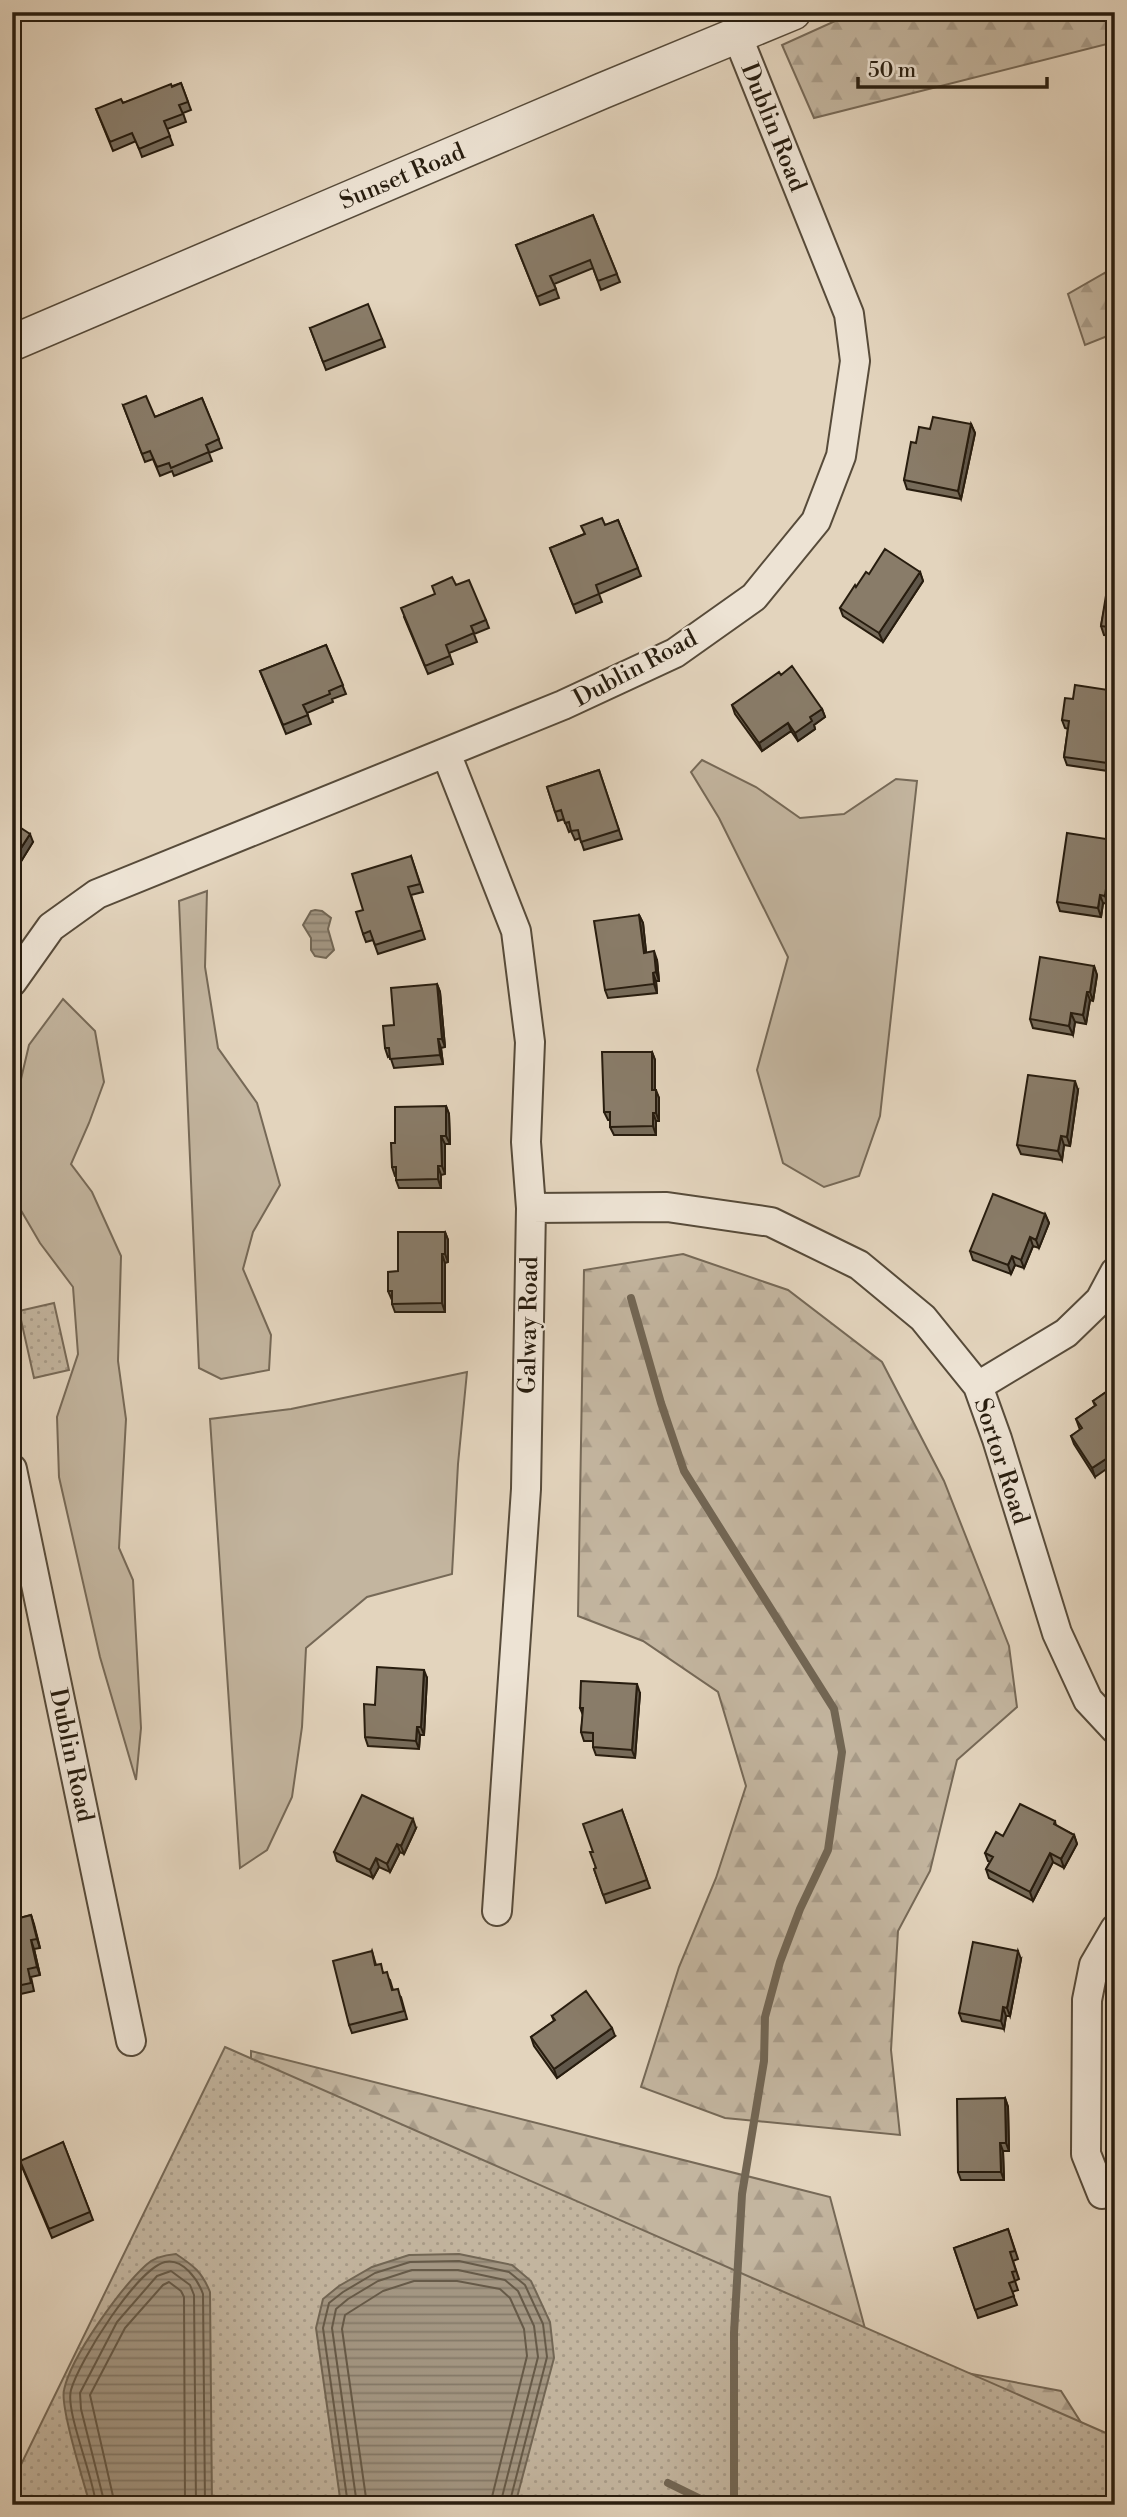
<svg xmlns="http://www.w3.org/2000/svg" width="1127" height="2517" viewBox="0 0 1127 2517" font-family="'Libre Bodoni',serif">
	<defs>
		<pattern id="forest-firs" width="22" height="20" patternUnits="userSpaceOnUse" patternTransform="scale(1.75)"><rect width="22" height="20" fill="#c3b59f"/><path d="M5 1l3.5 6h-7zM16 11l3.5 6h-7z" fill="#a89b88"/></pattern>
		<pattern id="park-dots" width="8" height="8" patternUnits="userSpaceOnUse" patternTransform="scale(1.75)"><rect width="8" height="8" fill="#c3b59f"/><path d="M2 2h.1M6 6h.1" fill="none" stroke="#a89b88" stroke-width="1.8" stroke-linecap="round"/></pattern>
		<pattern id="water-rules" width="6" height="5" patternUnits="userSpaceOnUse" patternTransform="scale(1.75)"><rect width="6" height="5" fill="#a39682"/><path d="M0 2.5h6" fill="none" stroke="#857a69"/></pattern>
	</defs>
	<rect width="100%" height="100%" fill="#e3d4bd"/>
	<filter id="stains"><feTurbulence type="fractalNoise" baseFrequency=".00286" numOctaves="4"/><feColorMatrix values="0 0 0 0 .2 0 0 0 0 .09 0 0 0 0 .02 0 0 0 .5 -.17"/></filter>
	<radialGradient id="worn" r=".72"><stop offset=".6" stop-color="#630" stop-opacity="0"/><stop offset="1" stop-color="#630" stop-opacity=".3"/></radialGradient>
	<!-- grass -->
	<path fill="#c3b59f" stroke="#766957" stroke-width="2" d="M702 760 756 787 800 818 844 814 896 779 917 781 880 1116 859 1176 824 1187 783 1163 757 1070 788 957 719 818 691 772Z
		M207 891 205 967 218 1048 257 1103 280 1185 253 1232 243 1269 271 1335 269 1370 221 1379 199 1368 179 901Z
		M63 999 95 1031 104 1082 89 1123 71 1164 92 1192 121 1256 118 1361 126 1419 119 1548 133 1580 141 1728 136 1780 100 1657 59 1477 57 1417 78 1354 73 1287 40 1243 12 1195 13 1113 29 1045Z
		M467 1372 458 1464 452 1574 367 1597 306 1648 302 1727 292 1797 267 1850 240 1868 210 1419 291 1409Z"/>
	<!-- forest -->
	<path fill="url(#forest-firs)" stroke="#766957" stroke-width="2" d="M855 12H1115V42L814 118 782 45Z
		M1115 267V333L1085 345 1068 294Z
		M683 1254 788 1290 882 1362 944 1481 1009 1646 1017 1707 957 1760 930 1871 898 1931 891 2050 900 2135 725 2118 641 2087 679 1967 716 1878 746 1786 718 1692 643 1641 578 1616 584 1270Z
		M251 2051 830 2197 872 2355 1061 2391 1115 2476V2505L251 2256Z"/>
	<!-- park -->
	<path fill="url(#park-dots)" stroke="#766957" stroke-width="2" d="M54 1303 69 1370 34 1378 19 1311Z
		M225 2047 1115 2437V2505H12V2483Z"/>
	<!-- water -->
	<path fill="url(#water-rules)" stroke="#726654" stroke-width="2" d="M315 910 322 911 331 918 328 929 334 950 326 958 315 956 311 950V938L303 925 311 911Z
		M176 2254C194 2266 202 2272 210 2292L212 2505H90C84 2483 60 2407 64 2390 71 2356 121 2288 146 2265 154 2257 165 2255 176 2254Z
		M459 2254 512 2265 531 2281 550 2322 554 2358 515 2505H341L316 2328 323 2299 339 2286 372 2267 409 2255Z"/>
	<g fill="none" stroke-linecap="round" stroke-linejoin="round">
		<!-- shore -->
		<path stroke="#665a48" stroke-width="2" d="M96 2505C94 2478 65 2411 71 2390 79 2361 137 2269 165 2262 183 2258 198 2280 203 2294L205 2505
			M105 2505 81 2409 80 2393 117 2322 157 2276 171 2271 190 2285 194 2295 196 2505
			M115 2505 90 2395 125 2328 163 2285 169 2282 181 2291 184 2297 185 2505
			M348 2505 323 2328 329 2303 343 2292 375 2273 410 2262 459 2261 509 2272 525 2285 543 2324 547 2357 509 2505
			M357 2505 332 2328 336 2309 348 2299 378 2281 412 2270H458L505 2280 518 2291 534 2326 538 2357 500 2505
			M367 2505 342 2329 345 2315 383 2291 414 2281H457L500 2289 510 2298 524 2329 527 2356 490 2505"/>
		<!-- stream -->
		<path stroke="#726654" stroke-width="8" d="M631 1298 661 1403 684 1471 834 1709 842 1752 828 1850 800 1909 780 1962 765 2017 764 2061 742 2194 734 2333V2505
			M668 2483 713 2505"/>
		<!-- minor casing -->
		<g stroke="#574b3a" stroke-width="32">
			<path id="minor" d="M446 753 516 931 530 1042 526 1142 531 1208 526 1489 497 1911
				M12 982 51 927 97 894 563 705 675 653 754 597 816 521 841 456 855 361 849 314 737 35
				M531 1208 667 1207 771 1222 859 1265 923 1318 978 1386 997 1439 1057 1633 1088 1700 1115 1729
				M978 1386 1066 1333 1100 1300 1115 1272
				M12 1469 131 2041
				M1102 2194 1086 2154 1087 2000 1094 1965 1115 1929"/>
		</g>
		<!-- tertiary casing -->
		<g stroke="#574b3a" stroke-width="38">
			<path id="tertiary" d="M12 343 602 91 793 12"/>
		</g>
		<!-- minor -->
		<use href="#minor" stroke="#ede3d4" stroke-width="28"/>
		<!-- tertiary -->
		<use href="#tertiary" stroke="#ede3d4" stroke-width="35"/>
	</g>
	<!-- wall -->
	<path fill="#766b5a" stroke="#281d0f" stroke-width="2" d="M181 83 191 110 183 113 186 122 167 129 173 145 142 157 136 141 113 151 96 109 123 103Z
		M593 215 620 282 601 290 593 268 554 284 559 298 540 305 516 245Z
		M310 328 382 339 385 347 326 370Z
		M202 398 222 448 209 453 212 461 174 476 172 471 160 476 153 459 145 462 123 405 155 417Z
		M971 424 975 433 961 499 907 489 904 480 916 443 930 429Z
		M618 520 641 576 599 594 602 602 576 613 550 548Z
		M1115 554V636L1104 635 1101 626Z
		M920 572 923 581 883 642 843 616 840 608 869 574Z
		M456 585 486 620 489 628 474 634 477 642 449 653 453 664 428 674 404 617Z
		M326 645 346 694 332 699 333 702 307 713 311 724 286 734 260 671Z
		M781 675 822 709 825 717 814 725 815 729 798 741 791 731 762 751 735 714 732 705Z
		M1115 691V772L1067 765 1064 757 1068 729 1065 728 1062 720 1073 699Z
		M599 770 622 839 584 850 580 838 575 840 571 831 569 832 564 819 558 821 547 787Z
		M12 822 33 842 17 868 12 865Z
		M1115 844V859L1108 904 1103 903 1101 917 1060 911 1057 902Z
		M411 856 423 892 411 895 425 939 378 954 373 940 366 942 363 934V910Z
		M639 915 643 923 646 952 657 960 659 981H656L657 993 608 998 605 990Z
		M1094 966 1097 975 1093 1001 1090 1000 1086 1024 1075 1022 1073 1035 1033 1028 1030 1019Z
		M437 984 440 992 445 1047 441 1048 443 1064 394 1068 390 1056 388 1057 385 1048 394 1025Z
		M652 1052 655 1060V1090L659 1098V1121H656V1135H614L610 1127V1120H608L604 1112Z
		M1078 1090 1070 1146 1064 1145 1062 1160 1021 1154 1017 1145Z
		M446 1106 449 1114 450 1144H445V1174L441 1175V1188H399L396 1180V1176H395L392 1167 395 1143Z
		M1045 1214 1049 1223 1039 1248 1033 1246 1024 1268 1015 1265 1011 1274 973 1260 970 1251Z
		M445 1232 448 1240V1262L445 1263V1312H395L392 1304V1300L388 1291 398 1271Z
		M1115 1386 1095 1477 1074 1444 1071 1436 1080 1430 1076 1419 1095 1406 1093 1401Z
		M427 1678 424 1735H420L419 1749 368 1746 365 1737 375 1705Z
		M640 1693 635 1758 596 1755 593 1747V1741H584L581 1732 583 1715 580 1708Z
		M622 1810 650 1888 606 1903 594 1869 596 1868 593 1852Z
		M12 1816 16 1832 12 1833Z
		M1055 1821 1056 1826 1074 1835 1077 1844 1064 1868 1053 1862 1033 1901 989 1878 986 1869 990 1862 988 1861 985 1853 1003 1836Z
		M416 1828 404 1854 400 1852 390 1872 379 1867 373 1878 337 1861 334 1852Z
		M12 1841 17 1861 12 1862Z
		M31 1915 40 1948 34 1949 40 1975 31 1977 34 1991 12 1996V1920Z
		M372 1951 376 1965 390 1980 393 1990 401 1997 407 2019 352 2033 349 2025Z
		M1021 1959 1010 2016H1006L1004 2029 962 2021 959 2013Z
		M552 2016 615 2036 557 2078 534 2046 531 2037 554 2021Z
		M1005 2098 1008 2107 1009 2151H1003L1004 2180H961L958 2172Z
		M63 2142 93 2220 52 2238 23 2169Z
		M1008 2229 1018 2259 1013 2261 1019 2279 1015 2281 1018 2290 1012 2292 1017 2305 978 2318 954 2248Z"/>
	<!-- shaded-wall -->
	<path fill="#60574a" stroke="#281d0f" stroke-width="2" d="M971 424 975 433 961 499 958 491Z
		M920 572 923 581 883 642 879 633Z
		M822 709 825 717 814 725 815 729 798 741 795 733 810 717Z
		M788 723 791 731 762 751 759 743Z
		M30 834 33 842 17 868 14 859Z
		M1113 840 1115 844V859L1108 904 1105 896Z
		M1100 895 1103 903 1101 917 1098 908Z
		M639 915 643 923 647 961 644 953Z
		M654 951 657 960 659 981 656 972Z
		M1094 966 1097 975 1093 1001 1090 992Z
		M653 973 656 981 657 993 654 984Z
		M437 984 440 992 445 1047 442 1039Z
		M1087 992 1090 1000 1086 1024 1083 1015Z
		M1071 1013 1075 1022 1073 1035 1069 1026Z
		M438 1039 441 1048 443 1064 440 1055Z
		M652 1052 655 1060V1098L652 1090Z
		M1075 1081 1078 1090 1070 1146 1067 1137Z
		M656 1090 659 1098V1121L656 1113Z
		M446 1106 449 1114 450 1144 446 1136Z
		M653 1113 656 1121V1135L653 1126Z
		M441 1136 445 1144V1174L442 1166Z
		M1061 1136 1064 1145 1062 1160 1058 1151Z
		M438 1166 441 1175V1188L438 1179Z
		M1045 1214 1049 1223 1039 1248 1036 1240Z
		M445 1232 448 1240V1262L445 1254Z
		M1030 1237 1033 1246 1024 1268 1021 1260Z
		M442 1254 445 1263V1312L442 1303Z
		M1012 1256 1015 1265 1011 1274 1008 1265Z
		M1115 1453V1463L1095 1477 1092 1468Z
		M424 1670 427 1678 424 1735 421 1727Z
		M637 1684 640 1693 635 1758 632 1750Z
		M417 1727 420 1735 419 1749 416 1741Z
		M413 1819 416 1828 404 1854 401 1846Z
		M1074 1835 1077 1844 1064 1868 1061 1859Z
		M397 1844 400 1852 390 1872 387 1864Z
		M1050 1853 1053 1862 1033 1901 1030 1892Z
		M376 1858 379 1867 373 1878 370 1870Z
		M31 1915 34 1924 40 1948 37 1939Z
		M31 1940 34 1949 40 1975 37 1967Z
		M1018 1951 1021 1959 1010 2016 1007 2008Z
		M1003 2007 1006 2016 1004 2029 1001 2021Z
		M612 2028 615 2036 557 2078 554 2069Z
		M1005 2098 1008 2107 1009 2151 1006 2143Z
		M1000 2143 1003 2151 1004 2180 1001 2172Z"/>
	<!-- building -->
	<path fill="#897c69" stroke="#281d0f" stroke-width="2" d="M181 83 188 102 179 105 183 114 164 121 170 136 139 149 132 133 110 142 96 109 121 99 123 103 171 84 172 87Z
		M593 215 617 274 598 281 590 260 550 276 556 289 537 297 516 245Z
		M368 304 382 339 323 362 310 328Z
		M146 396 155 417 202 398 219 439 206 445 209 452 171 468 169 463 157 467 150 451 142 454 123 405Z
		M933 417 971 424 958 491 904 480 911 442 916 443 919 427 930 429Z
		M602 518 605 525 618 520 638 568 596 585 599 594 573 605 550 548 585 534 581 526Z
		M885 549 920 572 879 633 840 608 855 585 856 587 866 572 869 574Z
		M1113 553 1115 554V628L1101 626Z
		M452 577 456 585 469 580 486 620 471 626 474 633 446 645 450 656 425 666 401 608 435 594 432 586Z
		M326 645 343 685 329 691 330 694 303 705 308 715 283 725 260 671Z
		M792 666 822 709 810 717 812 721 795 733 788 723 759 743 732 705 779 672 781 675Z
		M1075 685 1115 691V764L1064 757 1069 721 1062 720 1065 698 1073 699Z
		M599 770 619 830 581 842 578 830 571 831 569 822 565 823 561 810 555 812 547 787Z
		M12 822 30 834 14 859 12 858Z
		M1067 833 1113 840 1105 896 1100 895 1098 908 1057 902Z
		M411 856 420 884 408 887 422 930 375 945 370 931 363 934 356 912 363 910 352 874Z
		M639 915 644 953 654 951 656 972 653 973 654 984 605 990 594 921Z
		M1040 957 1094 966 1090 992H1087L1083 1015 1071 1013 1069 1026 1030 1019Z
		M437 984 442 1039H438L440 1055 390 1059 389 1048H385L383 1026 394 1025 391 988Z
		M602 1052H652V1090H656V1113H653V1126L610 1127V1112H604Z
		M1028 1075 1075 1081 1067 1137 1061 1136 1058 1151 1017 1145Z
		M446 1106V1136H441L442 1166H438V1179L396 1180V1167H392L391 1143H395V1107Z
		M993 1194 1045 1214 1036 1240 1030 1237 1021 1260 1012 1256 1008 1265 970 1251Z
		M398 1232H445V1254H442V1303L392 1304V1291H388V1272L398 1271Z
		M1115 1386V1453L1092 1468 1071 1436 1082 1428 1076 1419 1096 1405 1093 1401Z
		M377 1667 424 1670 421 1727H417L416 1741 365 1737 364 1704 375 1705Z
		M581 1681 637 1684 632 1750 593 1747V1733L581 1732 583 1708H580Z
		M362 1795 413 1819 401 1846 397 1844 387 1864 376 1858 370 1870 334 1852Z
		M1020 1804 1055 1821 1054 1824 1074 1835 1061 1859 1050 1853 1030 1892 986 1869 993 1857 985 1853 996 1832 1003 1836Z
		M622 1810 647 1880 603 1895 594 1869 596 1868 590 1852H593L583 1824Z
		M31 1915 37 1939 31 1940 37 1967 28 1969 31 1983 12 1987V1920Z
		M973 1942 1018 1951 1007 2008 1003 2007 1001 2021 959 2013Z
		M372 1951 375 1965 381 1964 383 1973 387 1972 392 1990 398 1989 404 2011 349 2025 333 1961Z
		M586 1991 612 2028 554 2069 531 2037 555 2020 552 2016Z
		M1005 2098 1006 2143H1000L1001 2172H958L957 2099Z
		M63 2142 90 2212 49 2229 20 2161Z
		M1008 2229 1015 2251 1010 2252 1016 2271 1012 2272 1015 2281 1009 2283 1014 2296 975 2310 954 2248Z"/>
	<g text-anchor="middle" stroke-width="5" stroke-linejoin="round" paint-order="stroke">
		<!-- street labels -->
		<g font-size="24" fill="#281d0f" stroke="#ede3d4">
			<text transform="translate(774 127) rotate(68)" y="8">Dublin Road</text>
			<text transform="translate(402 176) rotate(-23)" y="8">Sunset Road</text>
			<text transform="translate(635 668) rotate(-28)" y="8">Dublin Road</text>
			<text transform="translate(528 1325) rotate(-89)" y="8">Galway Road</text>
			<text transform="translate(1002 1461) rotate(72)" y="8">Sortor Road</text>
			<text transform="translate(72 1755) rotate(78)" y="8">Dublin Road</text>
		</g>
	</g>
	<!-- margin -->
	<rect width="1127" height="2517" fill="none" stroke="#e3d4bd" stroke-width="42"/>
	<rect x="14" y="14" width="1099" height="2489" fill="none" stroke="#281d0f" stroke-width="3.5"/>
	<rect x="21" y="21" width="1085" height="2475" fill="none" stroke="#281d0f" stroke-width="2"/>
	<!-- scale -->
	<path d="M858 77v10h189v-10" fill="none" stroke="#281d0f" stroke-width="3.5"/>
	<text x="868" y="77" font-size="21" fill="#281d0f" stroke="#ede3d4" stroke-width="5" paint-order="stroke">50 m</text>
	<rect width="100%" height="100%" filter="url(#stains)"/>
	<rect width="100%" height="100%" fill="url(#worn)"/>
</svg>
